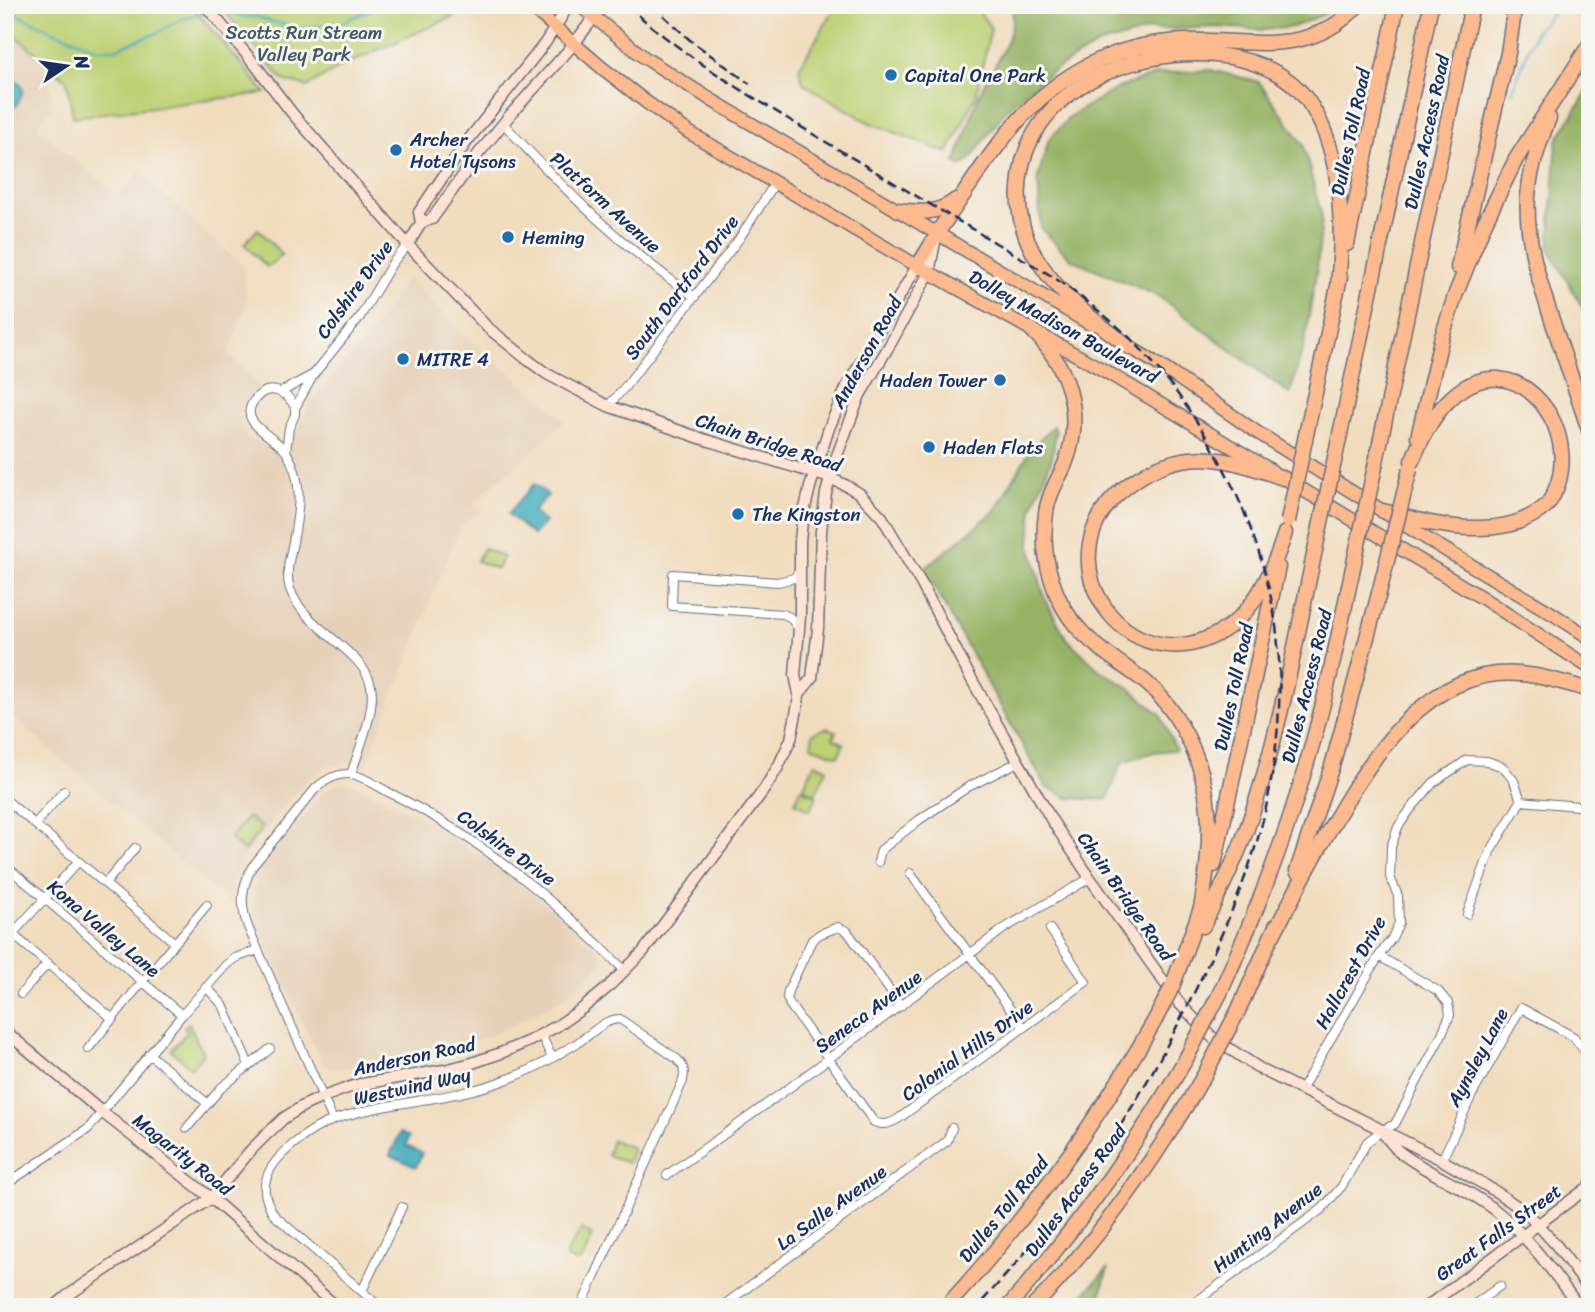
<svg xmlns="http://www.w3.org/2000/svg" width="1595" height="1312" viewBox="0 0 1595 1312" font-family="Sriracha,sans-serif">
	<rect width="100%" height="100%" fill="#f6f6f2"/>
	<filter id="ink" filterUnits="userSpaceOnUse"><feTurbulence type="fractalNoise" baseFrequency=".0143" numOctaves="2"/><feDisplacementMap in="SourceGraphic" scale="14" xChannelSelector="R" yChannelSelector="G"/><feConvolveMatrix kernelMatrix="1 2 1 2 8 2 1 2 1" color-interpolation-filters="sRGB"/></filter>
	<filter id="wash" filterUnits="userSpaceOnUse"><feTurbulence type="fractalNoise" baseFrequency=".00686" numOctaves="4" result="noise"/><feDisplacementMap in="SourceGraphic" scale="28" xChannelSelector="R" yChannelSelector="G"/><feGaussianBlur stdDeviation="1.57" result="paint"/><feColorMatrix in="noise" values="0 0 0 0 0 0 0 0 0 0 0 0 0 0 0 0 0 1.4 0 .05"/><feComposite in="paint" operator="in"/></filter>
	<g filter="url(#wash)">
		<rect width="100%" height="100%" fill="#f1dcbd"/>
		<!-- built -->
		<path fill="#e6d0b7" d="M5 24 37 42 53 99 50 110 37 127 118 196 139 172 244 268 247 303 228 355 260 387 244 401 238 420 246 436 255 442 274 444 286 440 297 432 311 401 373 330 408 277 458 330 565 419 553 433 473 502 482 510 459 529 366 765 345 762 328 766 303 783 242 859 233 880 231 904 5 711Z
			M351 783 418 816 487 859 554 911 598 951 602 960 600 966 572 991 553 1004 489 1036 433 1053 332 1070 321 1062 255 920 253 893 262 867 324 792 336 785Z"/>
		<!-- green -->
		<path fill="#bed073" stroke="#6c8068" stroke-width="2" d="M5 5H191L266 93 73 117 67 81 5 26Z
			M219 5H462L452 17 342 66 307 87 283 80Z
			M837 5H974L991 28 976 95 948 153 868 122 803 83 799 68Z
			M258 229 282 255 267 267 244 244Z
			M483 548 503 557 497 569 477 561Z
			M826 728 836 731 833 738 844 744 838 756 811 746 813 733Z
			M815 763 827 769 815 794 803 788Z
			M801 789 817 796 810 810 795 802Z
			M248 817 262 828 244 851 230 839Z
			M189 1023 203 1054 191 1068 171 1050 188 1031 184 1027Z
			M612 1140 633 1148 628 1163 607 1155Z
			M582 1229 593 1236 581 1261 575 1262 567 1258 566 1253Z"/>
		<!-- forest -->
		<path fill="#96b265" stroke="#587062" stroke-width="2" d="M1012 5H1334L1323 15 1293 27 1264 30 1217 27 1149 30 1097 45 1050 73 1007 108 969 161 961 166 955 162C965 140 970 117 979 95 992 66 1017 39 1012 5Z
			M1211 70 1259 82 1303 144 1322 217 1317 268 1304 345 1290 394 1158 296 1071 259 1041 229 1038 178 1049 139 1072 115 1118 88 1158 74Z
			M1590 87V288L1587 315 1549 249 1557 140Z
			M1053 426 1056 431 1052 458 1032 509 1030 545 1045 599 1066 638 1098 669 1131 689 1160 714 1176 750 1154 752 1122 762 1107 800 1069 798 1046 787 924 569 994 512 1032 447Z
			M1108 1268 1099 1300 1102 1307H1072Z"/>
		<!-- water -->
		<path fill="#3dacba" stroke="#2c6e8c" stroke-width="2" d="M5 74 20 83 23 91 18 103 5 116Z
			M534 484 548 495 533 512 545 522 533 535 508 514Z
			M400 1133 409 1137 406 1146 422 1153 416 1167 390 1155Z"/>
		<g fill="none" stroke-linecap="round" stroke-linejoin="round">
			<!-- stream -->
			<path stroke="#3dacba" stroke-width="2.5" d="M5 9 53 31 99 49H115L157 33 181 19 206 11
				M213 9 224 6 236 14 244 17H257L273 22 304 29 343 22 381 5
				M1512 92 1535 32 1559 5"/>
		</g>
	</g>
	<g filter="url(#ink)">
		<g fill="none" stroke-linecap="round" stroke-linejoin="round">
			<!-- street casing -->
			<g stroke="#666c7f" stroke-width="10">
				<path id="street" d="M503 123C562 188 623 248 695 297
					M281 392 314 374
					M608 406 625 387 739 239 775 183
					M295 408C289 393 270 383 257 397 232 423 277 436 287 453 304 481 299 511 293 542 290 557 285 573 290 589 303 628 364 650 371 686 376 709 359 750 351 774
					M286 451 289 428 295 415V408L314 374 360 317 393 262 408 245
					M799 629 790 617 783 614 672 606 673 574 778 582 794 578 800 570
					M5 799 175 943
					M1521 801 1590 807
					M1590 819 1587 856 1590 865
					M35 824 64 791
					M878 862 881 850 919 820 968 787 1018 762
					M5 865 182 1015
					M910 873 1024 1028
					M105 884 135 848
					M1467 914 1490 852 1521 801
					M5 928 113 1019
					M5 942 78 862
					M206 987 223 1005 249 1065
					M21 994 48 963
					M901 1006 847 931 838 927 820 934 812 940 788 991 787 998 790 1005 874 1122C883 1126 889 1124 898 1119L1086 982 1050 929
					M541 1034 552 1058
					M88 1049 142 982 207 905
					M149 1054 208 1104
					M1301 1090 1379 956 1392 938 1399 923 1398 896 1390 877 1391 847 1398 827 1410 810 1433 783 1467 760 1487 761 1503 767 1514 781 1521 801
					M333 1120 248 927C240 905 241 888 252 867L316 788C325 780 337 773 350 774 359 774 379 787 388 792 478 836 555 900 625 971
					M187 1128 221 1088 270 1049
					M1442 1160 1472 1095 1521 1008 1574 1037 1590 1058
					M667 1175 789 1088 1005 928 1090 878
					M5 1185 88 1129 182 1015 226 965 235 958 258 950
					M362 1291 402 1207
					M380 1307 274 1215C268 1204 262 1193 266 1180 272 1155 313 1127 336 1119 392 1100 452 1101 508 1079 524 1073 541 1065 556 1056 565 1050 575 1045 583 1039 595 1031 605 1019 620 1019L677 1059C684 1066 685 1071 683 1081L581 1307
					M721 1307 947 1141 952 1128
					M1189 1307 1322 1209 1342 1186 1367 1142 1381 1131 1395 1124 1441 1036 1450 1015 1448 1003 1438 991 1379 956
					M1471 1307 1500 1286"/>
			</g>
			<!-- secondary casing -->
			<g stroke="#666c7f" stroke-width="13">
				<path id="secondary" d="M205 5 253 62 292 113 408 245 487 327 528 360 547 374 608 406 703 439 830 478 847 486 859 493 882 517 921 583 968 673 1051 819 1090 878 1179 1003 1213 1038 1262 1070 1442 1160 1495 1191 1524 1211 1538 1225 1556 1245 1590 1290
					M421 223 419 212 466 143 545 43 569 5
					M408 245 421 223 432 219 479 153 511 114 574 44 603 5
					M799 694 812 678 813 670 818 629 821 531 826 493 836 458 860 395 892 341 929 273 936 237
					M5 1031 103 1113 211 1198 337 1307
					M1383 1133C1389 1140 1394 1148 1401 1153 1430 1175 1465 1187 1494 1209 1528 1236 1553 1272 1579 1307
					M54 1307 67 1296 211 1198 251 1150 267 1134 284 1118 303 1106 323 1097 356 1085 444 1070 472 1063 501 1053 529 1041 557 1026 583 1008 606 989 643 952 763 791 778 767 791 739 798 704 799 694 795 675 800 617V541L802 521 810 487 829 428 847 386 917 266
					M1426 1307 1590 1186"/>
			</g>
			<!-- primary casing -->
			<g stroke="#666c7f" stroke-width="15">
				<path id="primary" d="M529 5 601 67 646 102 690 133 907 260 1105 371 1272 471
					M579 5 645 58 713 101 1092 325
					M917 266 937 233
					M1123 343 1159 365 1255 431 1432 542 1553 614 1590 638
					M1290 482 1484 599 1590 668"/>
			</g>
			<!-- highway casing -->
			<g stroke="#666c7f" stroke-width="17">
				<path id="highway" d="M1549 118C1539 143 1530 169 1528 196 1525 242 1540 283 1554 326 1566 362 1578 398 1590 433
					M898 210C920 213 938 214 956 200
					M937 233C987 163 1021 93 1104 58 1128 48 1156 42 1182 41 1247 38 1308 60 1358 5
					M1347 244 1397 5
					M1458 267 1508 53 1515 5
					M1031 329C1068 365 1085 414 1065 464 1058 480 1048 495 1046 513 1043 535 1045 560 1052 581 1067 630 1100 649 1139 677 1158 691 1172 709 1183 729 1217 789 1212 848 1200 914
					M1131 348C1097 323 1062 298 1039 262 1024 240 1017 213 1019 187 1024 90 1132 47 1216 55 1245 58 1277 68 1298 89 1344 138 1344 223 1338 286
					M1307 430 1340 277
					M1418 437 1441 340 1456 293 1485 222 1516 159 1590 44
					M1339 439 1431 5
					M1376 462 1472 5
					M1283 478C1226 458 1185 444 1131 483 1031 555 1128 691 1224 630 1256 610 1274 568 1285 533
					M1383 511C1414 519 1446 529 1477 528 1502 528 1528 522 1547 505 1595 439 1515 331 1447 402 1431 418 1421 440 1412 461
					M1214 865 1278 567
					M1297 871 1332 766 1378 597
					M1203 926C1218 896 1233 866 1245 834 1278 742 1295 645 1315 550
					M1273 935C1291 900 1309 866 1328 832 1365 768 1415 683 1496 674 1531 671 1557 681 1590 690
					M1172 987 1201 908
					M1220 993C1253 920 1283 846 1305 769 1325 704 1338 638 1352 572
					M1238 1011 1276 926
					M946 1307C1027 1219 1096 1124 1155 1020
					M1008 1307C1076 1229 1136 1146 1187 1057
					M1033 1307C1102 1237 1157 1157 1206 1072"/>
			</g>
			<!-- street -->
			<use href="#street" stroke="#fff" stroke-width="8"/>
			<!-- secondary -->
			<use href="#secondary" stroke="#fee3d2" stroke-width="10"/>
			<!-- primary -->
			<use href="#primary" stroke="#fcba8e" stroke-width="12"/>
			<!-- highway -->
			<use href="#highway" stroke="#fcba8e" stroke-width="14"/>
			<!-- rail -->
			<path stroke="#1b2f5e" stroke-width="2.5" stroke-dasharray="10 5" stroke-linecap="butt" d="M627 5C679 53 738 88 798 125 883 177 969 227 1055 278 1082 298 1110 318 1134 342 1206 417 1261 523 1276 626 1283 682 1279 738 1269 793 1255 865 1223 934 1191 999 1164 1052 1136 1105 1101 1154 1064 1208 1022 1258 977 1307
				M652 5 690 40 750 84"/>
			<!-- highway-bridge casing -->
			<g stroke="#666c7f" stroke-width="17" stroke-linecap="butt">
				<path id="highway-bridge" d="M1288 521 1307 430
					M1315 550 1339 439
					M1352 572 1376 462
					M1378 597 1410 469
					M1155 1020 1172 987
					M1187 1057 1220 993
					M1206 1072 1238 1011"/>
			</g>
			<!-- highway-bridge -->
			<use href="#highway-bridge" stroke="#fcba8e" stroke-width="14"/>
		</g>
	</g>
	<!-- markers -->
	<g fill="#1f6fb2" stroke="#f6f6f2" stroke-width="2.5">
		<circle cx="891" cy="75" r="7"/>
		<circle cx="396" cy="150" r="7"/>
		<circle cx="508" cy="237" r="7"/>
		<circle cx="403" cy="359" r="7"/>
		<circle cx="1000" cy="380" r="7"/>
		<circle cx="929" cy="447" r="7"/>
		<circle cx="738" cy="514" r="7"/>
	</g>
	<g text-anchor="middle" stroke-width="6" stroke-linejoin="round" paint-order="stroke">
		<!-- park labels -->
		<g font-size="19" fill="#445763" stroke="#f6f6f2">
			<text x="304" y="39">Scotts Run Stream<tspan x="304" dy="22">Valley Park</tspan></text>
		</g>
		<!-- poi labels -->
		<g font-size="19" fill="#1b2f5e" stroke="#f6f6f2" text-anchor="start">
			<text x="905" y="82">Capital One Park</text>
			<text x="410" y="146">Archer<tspan x="410" dy="22">Hotel Tysons</tspan></text>
			<text x="522" y="244">Heming</text>
			<text x="417" y="366">MITRE 4</text>
			<text x="986" y="387" text-anchor="end">Haden Tower</text>
			<text x="943" y="454">Haden Flats</text>
			<text x="752" y="521">The Kingston</text>
		</g>
		<!-- street labels -->
		<g font-size="19" fill="#1b2f5e" stroke="#f6f6f2">
			<text transform="translate(1350 132) rotate(-78)" y="7">Dulles Toll Road</text>
			<text transform="translate(1426 132) rotate(-78)" y="7">Dulles Access Road</text>
			<text transform="translate(606 202) rotate(42)" y="7">Platform Avenue</text>
			<text transform="translate(681 287) rotate(-53)" y="7">South Dartford Drive</text>
			<text transform="translate(354 289) rotate(-54)" y="7">Colshire Drive</text>
			<text transform="translate(1064 326) rotate(29)" y="7">Dolley Madison Boulevard</text>
			<text transform="translate(866 352) rotate(-61)" y="7">Anderson Road</text>
			<text transform="translate(769 442) rotate(18)" y="7">Chain Bridge Road</text>
			<text transform="translate(1306 686) rotate(-76)" y="7">Dulles Access Road</text>
			<text transform="translate(1233 687) rotate(-78)" y="7">Dulles Toll Road</text>
			<text transform="translate(507 847) rotate(36)" y="7">Colshire Drive</text>
			<text transform="translate(1126 896) rotate(55)" y="7">Chain Bridge Road</text>
			<text transform="translate(104 928) rotate(40)" y="7">Kona Valley Lane</text>
			<text transform="translate(1350 972) rotate(-61)" y="7">Hallcrest Drive</text>
			<text transform="translate(868 1011) rotate(-36)" y="7">Seneca Avenue</text>
			<text transform="translate(967 1050) rotate(-36)" y="7">Colonial Hills Drive</text>
			<text transform="translate(414 1056) rotate(-12)" y="7">Anderson Road</text>
			<text transform="translate(1477 1057) rotate(-62)" y="7">Aynsley Lane</text>
			<text transform="translate(412 1086) rotate(-12)" y="7">Westwind Way</text>
			<text transform="translate(183 1154) rotate(38)" y="7">Magarity Road</text>
			<text transform="translate(1075 1190) rotate(-54)" y="7">Dulles Access Road</text>
			<text transform="translate(831 1207) rotate(-36)" y="7">La Salle Avenue</text>
			<text transform="translate(1003 1209) rotate(-51)" y="7">Dulles Toll Road</text>
			<text transform="translate(1267 1227) rotate(-38)" y="7">Hunting Avenue</text>
			<text transform="translate(1498 1232) rotate(-36)" y="7">Great Falls Street</text>
		</g>
	</g>
	<!-- margin -->
	<rect width="1595" height="1312" fill="none" stroke="#f6f6f2" stroke-width="28"/>
	<!-- north arrow -->
	<g transform="translate(66 66) rotate(77)" stroke="#f6f6f2" stroke-width="5" paint-order="stroke">
	<path d="M0-5L12 26L0 18L-12 26Z" fill="#1b2f5e"/>
	<text y="-10" font-size="19" font-weight="bold" text-anchor="middle" fill="#1b2f5e">N</text>
	</g>
</svg>
